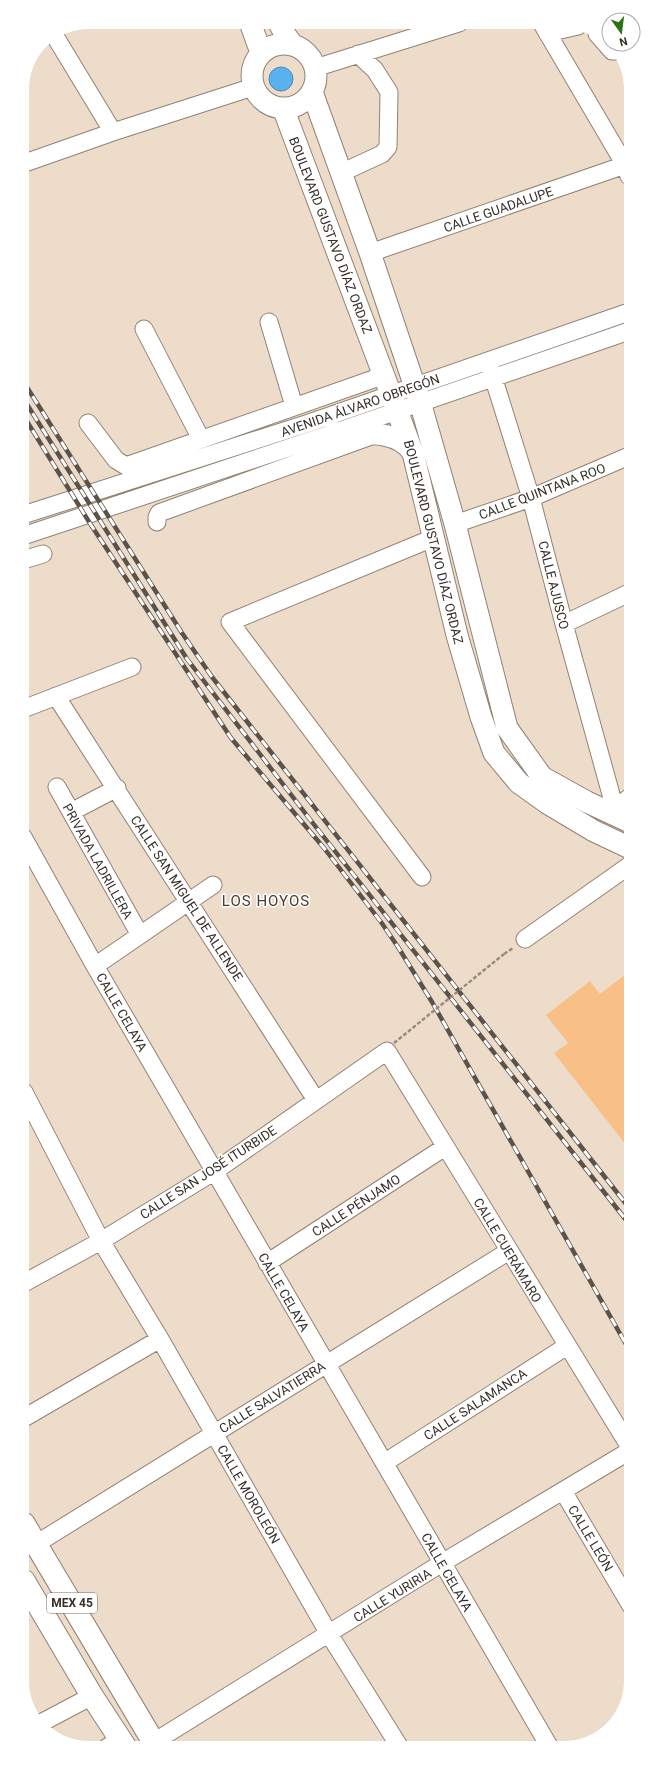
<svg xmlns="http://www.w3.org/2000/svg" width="653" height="1770" viewBox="0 0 653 1770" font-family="Roboto,sans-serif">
	<rect width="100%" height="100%" fill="#eedccb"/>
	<!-- water -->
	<path fill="#59b1ed" stroke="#4e8ab2" d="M269 79a12 12 0 1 1 24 0a12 12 0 1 1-24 0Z"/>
	<!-- building -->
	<path fill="#f8c086" d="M630 971V1150L554 1053 568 1043 546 1015 590 981 600 994Z"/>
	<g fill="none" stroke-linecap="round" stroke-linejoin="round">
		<!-- minor casing -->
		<g stroke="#918272" stroke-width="19">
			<path id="minor" d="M541 22 625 165 629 176
				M53 33 113 132
				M547 33 578 26
				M597 34 612 51H616
				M315 68 459 23
				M22 164 113 132 253 87
				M341 173 382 154 388 147 389 92 375 70 358 54
				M370 253 625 165
				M269 322 294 406
				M144 329 201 439
				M490 367 531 498 564 624 615 809
				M88 423 116 460 126 466 385 375
				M23 515 309 423 629 312
				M157 522V517L159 513 371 436
				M455 524 531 498 629 456
				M23 536 333 433 629 331
				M23 560 43 554
				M564 624 629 593
				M56 696 316 1100
				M23 709 132 667
				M57 787 140 935
				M71 812 117 788
				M610 813 630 797
				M23 837 95 966 549 1746
				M422 877 230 622 433 538
				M525 939 630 865
				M95 966 213 885
				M24 1092 101 1241 160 1339 329 1634 399 1746
				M267 1263 445 1147
				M24 1283 101 1241 215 1171 387 1051 631 1449
				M24 1418 160 1339
				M384 1463 567 1346
				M563 1491 631 1606
				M36 1544 509 1251
				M41 1723 92 1696
				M154 1742 442 1563 631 1450
				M106 1748 121 1739"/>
		</g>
		<!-- major casing -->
		<g stroke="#918272" stroke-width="23">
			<path id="major" d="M251 25 261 53
				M280 25 286 36 293 45
				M252 76a32 32 0 1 1 64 0a32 32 0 1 1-64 0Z
				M312 92 370 253 420 402 455 524 507 728 542 777 587 802 630 822
				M283 108 413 453 457 635 481 717 494 753 519 783 547 803 594 831 630 848
				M333 433C358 434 398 428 413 453"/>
		</g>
		<!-- highway casing -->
		<g stroke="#918272" stroke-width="24">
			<path id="highway" d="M24 1524 157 1748
				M24 1581 92 1696 126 1748"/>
		</g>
		<!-- path -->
		<path stroke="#988b7f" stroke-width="2.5" stroke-dasharray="4 2" stroke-linecap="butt" d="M504 954 513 948"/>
		<!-- minor -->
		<use href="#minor" stroke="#fff" stroke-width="17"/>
		<!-- major -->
		<use href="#major" stroke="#fff" stroke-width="21"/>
		<!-- highway -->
		<use href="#highway" stroke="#fff" stroke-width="22"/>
		<!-- rail casing -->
		<g stroke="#5b524a" stroke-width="4.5">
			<path id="rail" d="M23 381 182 633 212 677 630 1209
				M23 398 187 659 312 822 630 1225
				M23 415 91 525 231 738 324 848 381 922 398 947 432 1002 631 1353"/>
		</g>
		<!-- rail -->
		<use href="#rail" stroke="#fff" stroke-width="3" stroke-dasharray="9" stroke-linecap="butt"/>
		<!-- path-bridge -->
		<path stroke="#988b7f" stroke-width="2.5" stroke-dasharray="4 2" stroke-linecap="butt" d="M394 1043 504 954"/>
	</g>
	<g text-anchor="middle" stroke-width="3" stroke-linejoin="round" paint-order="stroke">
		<!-- shield labels -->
		<rect fill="#fff" stroke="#726d69" stroke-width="1" x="47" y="1593" width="50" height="20" rx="3"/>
		<g font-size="12" font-weight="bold" fill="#362f29">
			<text x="72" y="1607">MEX 45</text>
		</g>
		<!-- street labels -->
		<g font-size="13" fill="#362f29" stroke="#fff">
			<text transform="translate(498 209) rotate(-19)" y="5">CALLE GUADALUPE</text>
			<text transform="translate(331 235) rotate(69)" y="5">BOULEVARD GUSTAVO DÍAZ ORDAZ</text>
			<text transform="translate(360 405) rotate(-19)" y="5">AVENIDA ÁLVARO OBREGÓN</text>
			<text transform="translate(542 491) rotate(-21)" y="5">CALLE QUINTANA ROO</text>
			<text transform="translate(434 542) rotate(76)" y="5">BOULEVARD GUSTAVO DÍAZ ORDAZ</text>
			<text transform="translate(554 585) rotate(76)" y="5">CALLE AJUSCO</text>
			<text transform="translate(98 861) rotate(61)" y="5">PRIVADA LADRILLERA</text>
			<text transform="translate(187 898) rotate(57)" y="5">CALLE SAN MIGUEL DE ALLENDE</text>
			<text transform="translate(122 1012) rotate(60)" y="5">CALLE CELAYA</text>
			<text transform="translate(208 1172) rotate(-33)" y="5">CALLE SAN JOSÉ ITURBIDE</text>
			<text transform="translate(356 1205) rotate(-33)" y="5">CALLE PÉNJAMO</text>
			<text transform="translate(508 1250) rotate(59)" y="5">CALLE CUERÁMARO</text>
			<text transform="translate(284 1292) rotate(60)" y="5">CALLE CELAYA</text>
			<text transform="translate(272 1397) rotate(-32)" y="5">CALLE SALVATIERRA</text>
			<text transform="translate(475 1404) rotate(-33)" y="5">CALLE SALAMANCA</text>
			<text transform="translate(249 1494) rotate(60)" y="5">CALLE MOROLEÓN</text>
			<text transform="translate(591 1538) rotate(59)" y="5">CALLE LEÓN</text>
			<text transform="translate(447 1572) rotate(60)" y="5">CALLE CELAYA</text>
			<text transform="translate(392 1595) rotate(-32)" y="5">CALLE YURIRIA</text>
		</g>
		<!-- quarter labels -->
		<g font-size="15" letter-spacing="1" fill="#4b3d2f" stroke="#fff">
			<text x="266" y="906">LOS HOYOS</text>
		</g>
	</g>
	<!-- crop -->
	<path d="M0 0H653V1770H0ZM89 29H564A60 60 0 0 1 624 89V1681A60 60 0 0 1 564 1741H89A60 60 0 0 1 29 1681V89A60 60 0 0 1 89 29Z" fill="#fff" fill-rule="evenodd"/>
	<!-- north arrow -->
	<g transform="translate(621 32) rotate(166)"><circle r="19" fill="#ffffff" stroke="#afaca9"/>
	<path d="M0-3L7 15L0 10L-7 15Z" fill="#2c7315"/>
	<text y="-6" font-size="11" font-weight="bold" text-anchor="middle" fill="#362f29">N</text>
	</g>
</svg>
